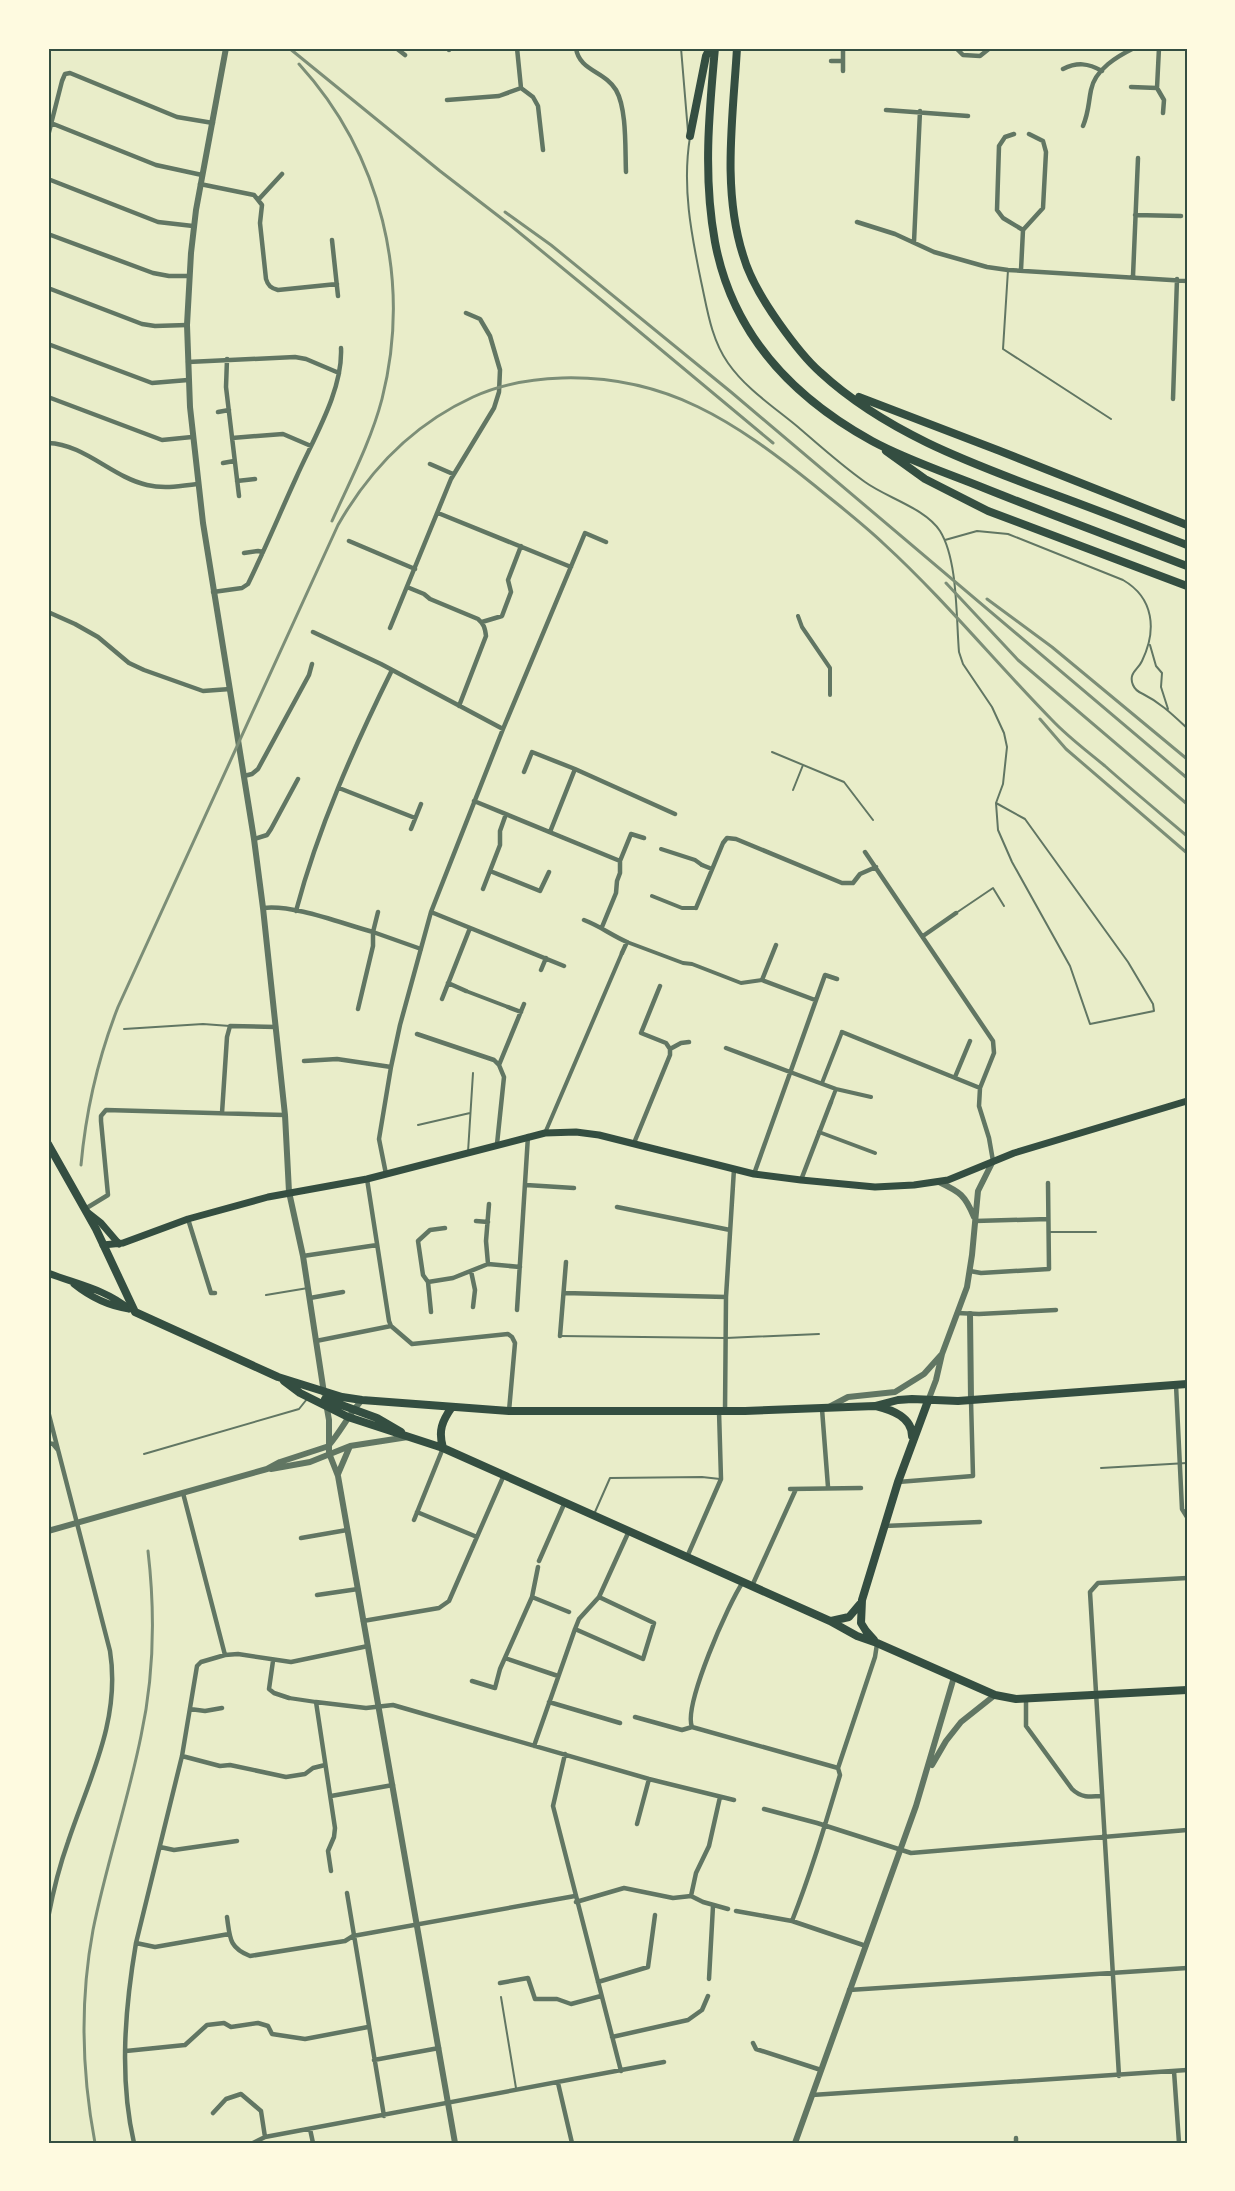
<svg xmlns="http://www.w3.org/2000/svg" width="1235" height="2191" viewBox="0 0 1235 2191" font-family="Cabin,sans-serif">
	<rect width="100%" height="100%" fill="#e9edc9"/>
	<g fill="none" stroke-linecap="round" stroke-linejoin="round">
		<!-- service -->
		<path stroke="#617663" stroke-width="2" d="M681 48 688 132
			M690 137C682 186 691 233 701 281 707 308 711 339 728 363 746 389 774 407 798 427 820 446 841 465 865 482 887 498 925 508 940 531 958 560 956 617 959 652L963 664 992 707 1004 733 1007 747 1003 784 996 803 998 830 1012 862 1070 966 1090 1024 1154 1011 1153 1004 1128 962 1025 819 996 803
			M1008 270 1003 349 1111 419
			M945 540 977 531 1008 534 1123 580C1154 598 1157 630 1142 661 1138 670 1128 673 1133 685 1135 690 1138 692 1143 694 1161 703 1173 715 1187 728
			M1150 645 1156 666 1162 673 1161 687 1168 709
			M772 752 844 782 873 820
			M793 790 803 765
			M956 913 993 888 1004 906
			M124 1029 203 1024 230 1026
			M418 1125 470 1113
			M468 1152 473 1073
			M1049 1232H1096
			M266 1295 308 1288
			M560 1336 726 1338 819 1334
			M144 1454 299 1409 307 1399
			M1101 1468 1187 1463
			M595 1512 610 1478 702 1477 720 1479
			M501 1997 516 2088"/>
		<!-- pedestrian -->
		<path stroke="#617663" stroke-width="4" d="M798 616 802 627 830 668V695
			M661 849 695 860 702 865
			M652 896 682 908H696
			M373 932 421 949
			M627 942 683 963 692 964 741 983 762 980
			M466 991 508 1007
			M790 1072 836 1089 871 1097
			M822 1083 842 1032
			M831 1102 836 1089
			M819 1132 875 1153
			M545 1133 622 953
			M289 1698 316 1702"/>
		<!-- minor -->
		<path stroke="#617663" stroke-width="4.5" d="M396 48 405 55
			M449 48V50
			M517 48 521 88
			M576 48C579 71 605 71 616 90 627 109 625 149 626 172
			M956 48 963 55 980 56 990 48
			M1159 48 1157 88 1164 100 1163 113
			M831 61H843
			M1063 69C1077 62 1088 63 1102 71
			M843 71V48
			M1131 87 1157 88
			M521 88 533 97 538 106 543 150
			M447 100 499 96 521 88
			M886 110 968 116
			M51 123 156 165 202 175
			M1083 126C1089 111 1088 105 1091 90 1095 69 1118 56 1134 48
			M1014 134 1005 137 999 146 997 210 1003 218 1023 230
			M48 136 62 81 65 74 70 73 177 117 213 123
			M48 179 158 222 193 226
			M200 184 254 195 262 205 260 223 266 279C268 286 271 288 278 290L337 284
			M259 199 282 174
			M1135 215 1181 216
			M857 222 895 234 934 252 987 267 1008 270 1187 281
			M1023 230 1043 208 1046 152 1043 141 1029 134
			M48 234 153 273 169 276H189
			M332 240 338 296
			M914 242 920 111
			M1021 270 1023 230
			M1133 276 1138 158
			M48 288 142 324 155 326 187 325
			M48 344 152 383 188 380
			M227 359 226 387 239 496
			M188 362 295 357 306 359 339 373
			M48 397 162 440 192 437
			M1173 399 1177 279
			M218 412 229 410
			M232 438 283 434 311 446
			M48 443C84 444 112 477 147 485 164 489 181 486 198 484
			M223 463 234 461
			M430 464 453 474
			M237 481 255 479
			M438 513 571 567
			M349 541 415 569
			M244 553 258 551 263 552
			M407 587 424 594 430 599 478 619C484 624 485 628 486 636L459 706
			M213 592 242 588 248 584C265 549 280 513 296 478 313 439 343 391 341 348
			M48 612 75 624 98 637 129 663 144 670 203 691 230 689
			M482 622 502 616 511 592 508 580 521 546
			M390 628 451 479 494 408 499 392 500 370 490 336 480 319 466 313
			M313 632 381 664 503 729
			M575 769 675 814
			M524 772 532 752 575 769 550 832
			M244 776 252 774 258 769 309 675 312 664
			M339 788 415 818
			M474 801 620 861
			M411 829 421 804
			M254 839 267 835 271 829 298 779
			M865 852 993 1041 994 1053 980 1088 979 1106 989 1138 993 1161
			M702 865 712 869
			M490 871 540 891 549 872
			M483 889 500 845V831L506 814
			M263 908C293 904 343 924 373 932
			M696 908 723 843 727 838 736 839 842 883H853L860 874 876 867
			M296 911C318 828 354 747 392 670
			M431 912 564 966
			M584 920C600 926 611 935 627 942L622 953
			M602 927 616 893 617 881 620 873V861L631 834 644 838
			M923 936 956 913
			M776 945 762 980 815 1000
			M541 970 546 958
			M448 983 466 991
			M660 986 641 1033 666 1043 670 1049
			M442 999 470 928
			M508 1007 521 1012
			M358 1009 373 946V932L378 912
			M842 1032 980 1088
			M417 1034 494 1060 499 1065 504 1077 497 1144
			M726 1048 790 1072
			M670 1049 681 1043 689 1042
			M304 1061 337 1059 391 1067
			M499 1065 524 1004
			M955 1077 970 1041
			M222 1113 227 1037 230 1026 276 1027
			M634 1143 670 1055V1049
			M386 1174 379 1139 391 1067 400 1025 431 912 503 729 585 533 606 542
			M754 1174 825 975 837 979
			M367 1179 389 1321 391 1326 412 1344 508 1334 512 1337 515 1343 509 1411
			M801 1180 831 1102
			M526 1185 574 1188
			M617 1207 730 1230
			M85 1209 108 1195 101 1121V1116L106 1110 285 1115
			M188 1219 211 1293H215
			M476 1221 488 1222
			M975 1221 1048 1219
			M445 1228 430 1230 418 1241 423 1275 428 1282 453 1278 488 1264 520 1267
			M303 1256 377 1245
			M488 1264 486 1241 489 1204
			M471 1271 475 1290 473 1307
			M970 1271 981 1273 1049 1269 1048 1183
			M428 1282 431 1312
			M564 1293 726 1297
			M310 1298 343 1292
			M517 1310 528 1136
			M957 1313 979 1314 1056 1310
			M560 1336 566 1262
			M316 1341 391 1326
			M1176 1385 1182 1509 1187 1517
			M822 1409 828 1487
			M48 1411 110 1651C121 1720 89 1779 68 1842 59 1867 53 1892 48 1918
			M725 1411 726 1297 734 1169
			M48 1443 53 1444 58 1450
			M898 1482 973 1476 971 1400
			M790 1489 861 1488
			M183 1493 225 1655
			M417 1512 477 1537
			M414 1520 443 1448
			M884 1526 980 1522
			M301 1538 347 1530
			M687 1557 721 1479 719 1411
			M539 1561 565 1502
			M752 1586 796 1489
			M317 1595 358 1589
			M532 1597 569 1612
			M363 1621 439 1608 449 1601 504 1475
			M575 1629 643 1659 654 1623 599 1597
			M505 1658 558 1676
			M273 1661 269 1689 274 1693 289 1698
			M472 1681 495 1688 500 1669 532 1597 538 1567
			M1026 1700V1726L1072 1789C1081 1798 1090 1797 1102 1796
			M549 1702 620 1723
			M190 1709 205 1711 222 1708
			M635 1717 682 1730 692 1727 838 1768
			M692 1727C683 1706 729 1602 743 1582
			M534 1746 575 1629 579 1619 599 1597 629 1531
			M565 1754 553 1806 621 2071
			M182 1756 220 1766 230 1765 286 1777 305 1774 313 1768 325 1765
			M331 1796 393 1785
			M764 1809 817 1823 911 1853 1187 1830
			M637 1824 649 1779
			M160 1847 174 1850 237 1841
			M331 1871 328 1851 334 1837 335 1828 316 1702 366 1708 393 1705 649 1779 734 1800
			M347 1893 384 2116
			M691 1896 696 1873 709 1846 720 1797
			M576 1902 624 1888 673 1898 691 1896 703 1902 728 1909
			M736 1911 792 1921 866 1946
			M227 1917C230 1938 229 1948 250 1956L345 1941 353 1936 575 1896
			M792 1921C811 1873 825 1825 840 1775L838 1768 875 1657 877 1644
			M136 1943 155 1947 229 1934
			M709 1979 713 1906
			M598 1982 648 1967 655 1915
			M500 1983 528 1978 535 1999H557L571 2004 601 1996
			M849 1990 1187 1968
			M612 2037 688 2020 702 2010 708 1996
			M753 2043 756 2049 821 2070
			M126 2051 185 2045 207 2025 224 2023 231 2027 258 2023 268 2026 272 2034 305 2039 368 2027
			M374 2060 439 2048
			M1174 2071 1179 2143
			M1119 2076 1090 1592 1098 1583 1187 1578
			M558 2083 572 2143
			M812 2095 1187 2070
			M213 2113 226 2099 241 2094 261 2111 265 2137
			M310 2129 313 2143
			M134 2143C119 2078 125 2008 136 1943L182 1756 197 1666 201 1662 225 1655 238 1654 291 1662 368 1646
			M253 2143 265 2137 664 2062
			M1016 2143V2138"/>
		<!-- tertiary -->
		<path stroke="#617663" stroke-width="6" d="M226 48 196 210 191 253 187 325 190 407 203 523 254 839 263 908 285 1115 289 1192 303 1256 324 1393
			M939 1182C960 1192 965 1195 974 1217
			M970 1314 971 1400
			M928 1401 936 1380 942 1354 967 1287 972 1255 978 1191 993 1161
			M326 1403 329 1420V1453L338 1476 455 2143
			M829 1407 848 1397 895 1392 924 1374 941 1355
			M329 1445C341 1431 349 1414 362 1400
			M271 1469 310 1462 350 1446 408 1437
			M338 1474 350 1446
			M48 1531 267 1469 280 1462 329 1446
			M932 1765 946 1741 961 1722 995 1695
			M795 2143 916 1806 954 1677"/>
		<!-- secondary -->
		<path stroke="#344e41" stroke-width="7" d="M87 1212 101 1223 119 1244
			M103 1245 123 1243 188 1219 268 1197 367 1179 545 1133 576 1132 599 1135 754 1174 801 1180 875 1187 914 1185 948 1180 1014 1153 1187 1101
			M48 1273C76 1284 105 1289 129 1309
			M74 1284C89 1296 109 1306 129 1309"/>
		<!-- primary -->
		<path stroke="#344e41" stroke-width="8" d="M48 1144 96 1229 135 1312 278 1377 342 1397 362 1400 509 1411H745L875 1406 898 1400 912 1399 958 1401 1187 1384
			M284 1381 300 1393 348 1417 443 1448 830 1621 857 1636 877 1643 995 1695 1016 1699 1187 1690
			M325 1399 377 1418 401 1432
			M876 1406C892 1410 912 1417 912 1436
			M443 1448C438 1431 442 1421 452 1407
			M831 1621 849 1617 860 1604
			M874 1640 866 1631 861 1623 862 1600 898 1482 928 1401"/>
		<!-- trunk -->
		<path stroke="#344e41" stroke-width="8" d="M715 48C709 113 703 177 715 242 732 333 792 397 872 441 907 460 947 473 984 488 1051 515 1120 540 1187 566
			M737 48C733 117 722 189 743 255 750 280 764 302 779 323 791 340 804 358 820 372 886 433 973 464 1056 495 1100 511 1143 528 1187 545
			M690 136 706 56 710 48
			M859 397 1000 451 1187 525
			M886 451 925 479 988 511 1187 586"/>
		<!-- rail -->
		<path stroke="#7c8e77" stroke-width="3" d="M289 48 440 171 510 225 605 303 773 443
			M299 64C381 154 412 280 382 399 371 441 350 481 332 521
			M505 212 551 245 731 392 1187 778
			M946 583 1018 660 1187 804
			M987 599 1052 647 1187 759
			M1040 719 1066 749 1187 853
			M81 1165C86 1110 98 1058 118 1007L338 525C370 469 414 424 473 397 501 384 531 379 562 378 667 375 735 422 814 485 837 504 862 523 884 544 944 599 995 662 1052 720 1068 737 1087 751 1105 766 1132 790 1160 813 1187 836
			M95 2143C82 2074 80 2000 93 1930 106 1865 128 1801 141 1736 154 1676 155 1611 148 1551"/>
	</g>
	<!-- border -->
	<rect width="1235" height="2191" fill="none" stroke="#fefae0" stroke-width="99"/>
	<rect x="50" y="50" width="1136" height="2092" fill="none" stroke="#344e41" stroke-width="2"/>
</svg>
